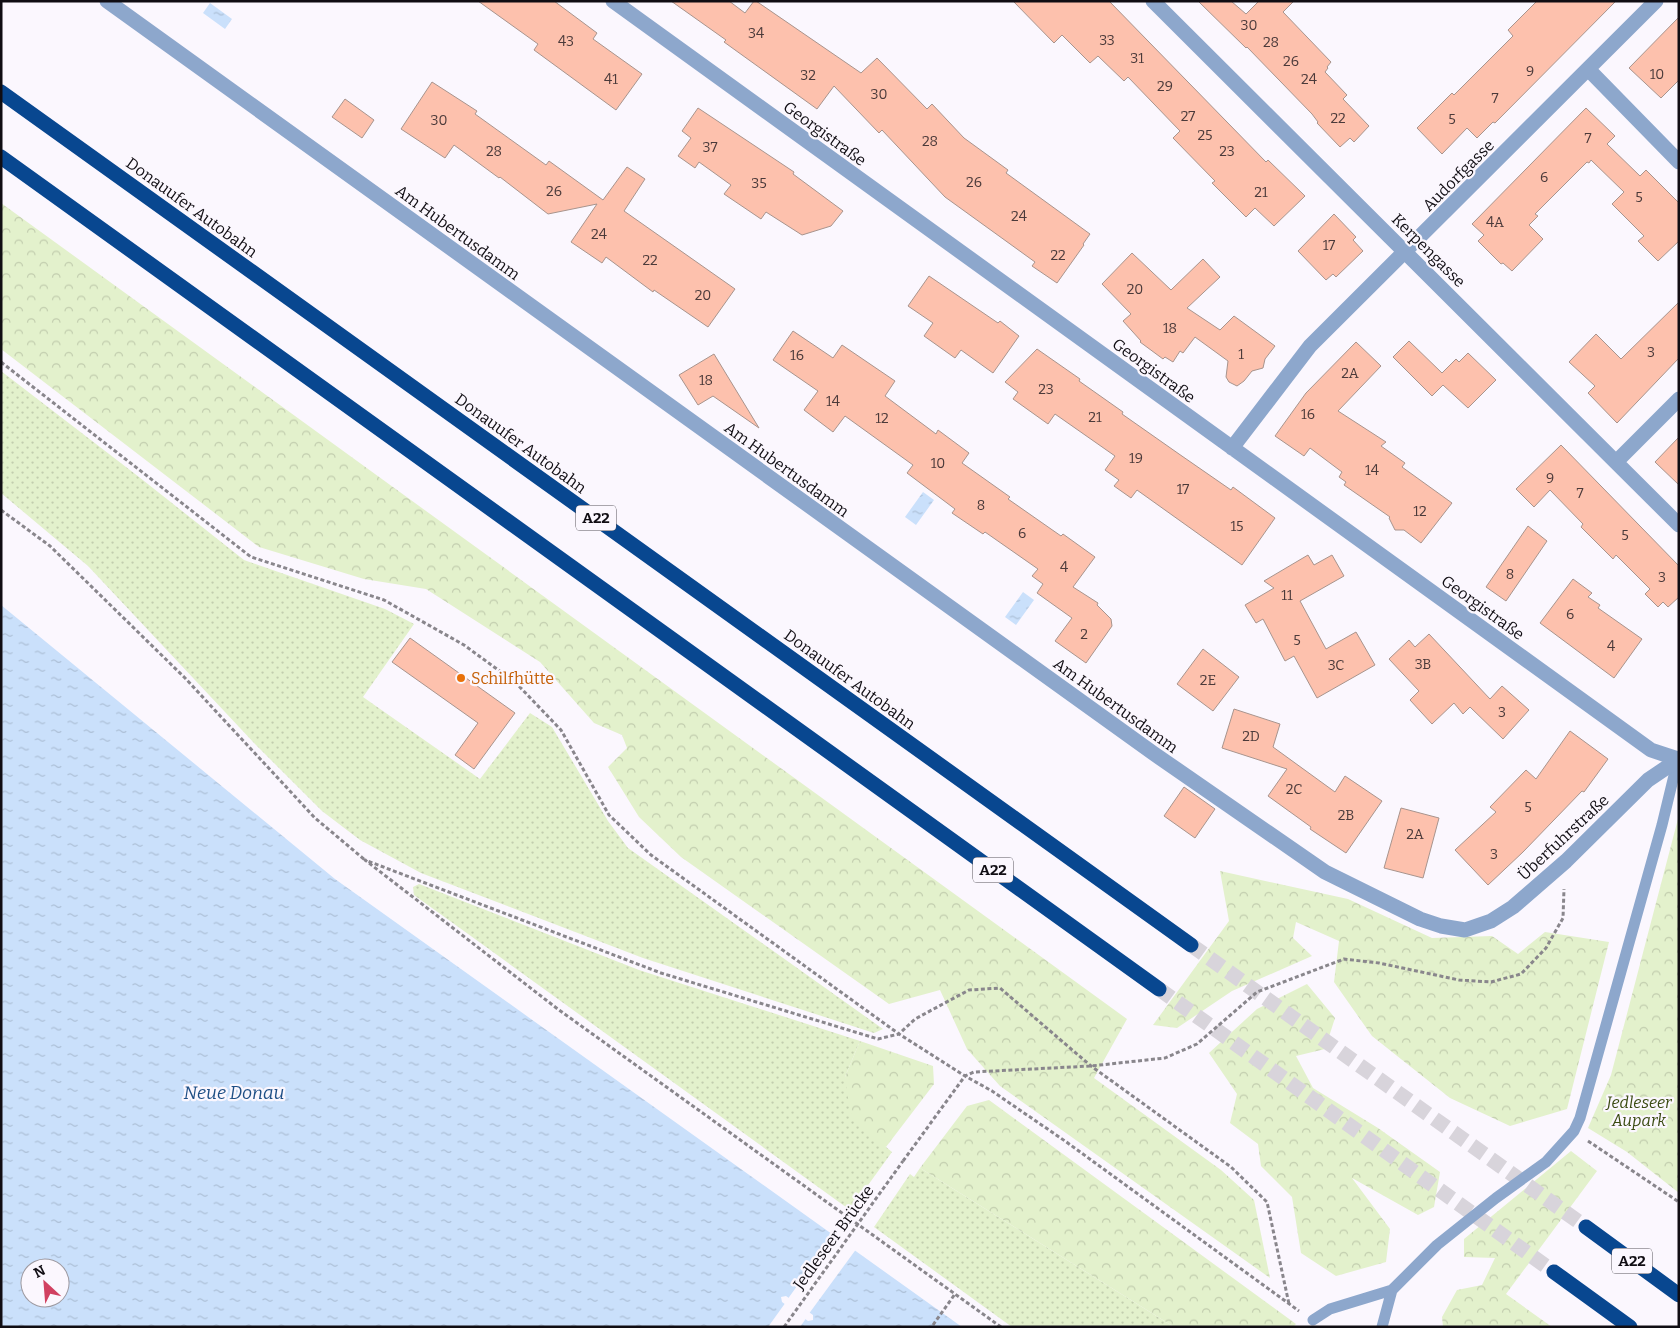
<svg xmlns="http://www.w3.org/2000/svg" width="1680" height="1328" viewBox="0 0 1680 1328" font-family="Bitter,serif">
	<defs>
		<pattern id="grass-dots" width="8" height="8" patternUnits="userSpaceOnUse" patternTransform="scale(1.25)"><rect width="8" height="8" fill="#e3f1cc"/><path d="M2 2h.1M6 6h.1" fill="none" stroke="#c2cdae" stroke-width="1.8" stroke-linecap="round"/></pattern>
		<pattern id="forest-crowns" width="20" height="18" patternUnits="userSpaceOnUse" patternTransform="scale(1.25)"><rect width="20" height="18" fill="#e3f1cc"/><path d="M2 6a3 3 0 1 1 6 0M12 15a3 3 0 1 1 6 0" fill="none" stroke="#c2cdae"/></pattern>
		<pattern id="water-ripples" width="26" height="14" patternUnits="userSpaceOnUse" patternTransform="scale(1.25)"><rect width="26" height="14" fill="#cae0fb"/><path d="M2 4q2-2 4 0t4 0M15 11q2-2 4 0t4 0" fill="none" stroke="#acbfd6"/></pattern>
	</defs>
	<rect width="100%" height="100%" fill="#fbf7fe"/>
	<!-- grass -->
	<path fill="url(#grass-dots)" d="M1 371 139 477 244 560 385 609 414 624 363 697 480 779 530 713 552 727 608 821 628 848 883 1029 874 1033 643 958 421 873 360 840 322 811 255 744 88 566 1 493Z
		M419 884 639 970 860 1041 845 1077 886 1147 892 1152 850 1210 414 895 413 887Z
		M920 1168 1174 1327H1012L874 1227 910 1174 914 1177Z"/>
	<!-- forest -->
	<path fill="url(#forest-crowns)" d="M1 203 1127 1019 1094 1078 1221 1170 1254 1200 1270 1278 1000 1086 967 1049 940 990 889 1004 681 857 639 817 608 767 627 748 622 735 594 723 540 662 426 589 364 579 259 547 1 349Z
		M1679 815V1193L1627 1152 1588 1128 1611 1075Z
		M1220 871 1348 899 1432 938 1492 936 1518 954 1545 932 1609 942 1567 1109 1510 1126 1450 1098 1372 1036 1334 982 1339 941 1296 922 1293 938 1312 956 1232 991 1177 1028 1153 1025 1229 921Z
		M1307 984 1335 1018 1325 1049 1296 1056 1313 1088 1378 1128 1440 1172 1434 1207 1418 1215 1352 1178 1390 1229 1386 1262 1336 1276 1301 1253 1292 1197 1261 1166 1258 1144 1230 1123 1237 1094 1209 1053 1257 1009Z
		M860 1041 933 1066 934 1084 886 1147 870 1137 850 1112 845 1077Z
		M989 1100 1296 1324 1293 1327H1174L920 1168 967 1106Z
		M1571 1151 1597 1171 1506 1294 1552 1327H1443L1442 1317 1457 1290 1482 1285 1495 1258 1464 1257V1239Z"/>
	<!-- water -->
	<path fill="url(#water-ripples)" fill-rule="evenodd" d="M210 3 232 19 225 29 203 13Z
		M923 492 934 500 916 525 905 517Z
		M1023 592 1034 600 1016 625 1005 617Z
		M1 605 335 879 962 1327H1ZM30 1268H60V1298H30ZM786 1296 813 1315V1320L808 1321 782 1302 781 1297Z"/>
	<!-- pier -->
	<path fill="#fbf7fe" d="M835 1233 857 1248 808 1315 787 1300Z
		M786 1302 807 1317 800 1327H768Z"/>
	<!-- building -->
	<path fill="#fdc1ad" stroke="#a8948d" d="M478 1H554L597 33 593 39 642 74 616 110 534 50 538 44Z
		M671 1H729L745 13 754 1H756L861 73 877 58 927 109 932 104 964 138 1008 170 1006 173 1090 234 1083 244 1084 245 1057 283 1032 266 1035 262 945 197 882 130 879 133 834 86 817 109 724 42 726 40Z
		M1013 1H1109L1266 162 1268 160 1305 196 1274 226 1255 208 1246 217 1212 183 1215 181 1173 138 1180 131 1128 77 1124 81 1098 56 1090 63 1062 35 1054 43Z
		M1198 1H1231L1246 14 1259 1H1294L1283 12 1331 62 1327 67 1328 68 1325 72 1347 95 1343 99 1369 126 1354 142 1350 138 1340 147 1317 123 1318 122 1312 114 1247 47 1246 48Z
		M1537 1H1616L1495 123 1493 122 1477 138 1467 128 1442 154 1417 128 1452 93 1454 95 1513 36 1508 30Z
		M1679 17V80L1661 98 1629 68Z
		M432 82 477 111 475 114 546 165 549 161 603 200 627 167 645 179 624 211 735 289 708 327 654 290 653 292 606 257 602 263 571 242 597 204 548 214 500 177 499 178 454 145 445 158 401 129Z
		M345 99 374 120 362 138 332 117Z
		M698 108 794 172 793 174 843 211 831 226 802 235 766 212 761 219 724 194 731 185 699 162 695 168 678 156 691 138 682 131Z
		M1586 108 1615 136 1607 144 1640 176 1646 170 1679 203V241L1658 261 1638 241 1644 236 1612 204 1624 192 1591 160 1589 163 1587 162 1535 214 1538 216 1529 225 1543 239 1512 271 1503 263 1501 264 1478 241 1484 235 1472 224Z
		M1334 214 1356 237 1353 240 1363 251 1336 277 1333 274 1326 280 1298 251Z
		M1132 253 1171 290 1203 259 1220 277 1187 308 1220 330 1234 316 1275 346 1265 359 1263 368 1252 371 1244 381 1237 386 1229 382 1226 377 1228 361 1195 337 1183 353 1180 351 1173 362 1165 357 1163 359 1140 342 1141 341 1123 321 1131 314 1102 284Z
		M929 276 998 323 1000 321 1019 336 993 373 961 350 955 358 924 336 933 323 908 306Z
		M1679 302V358L1617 423 1588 393 1595 386 1569 362 1596 334 1621 359Z
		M793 331 833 358 842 345 895 381 885 396 936 434 938 430 969 453 962 463 1010 497 1008 499 1061 536 1063 534 1095 557 1073 587 1098 603 1097 605 1111 619 1112 626 1086 663 1055 641 1072 618 1037 593 1043 584 1032 576 1038 569 985 532 983 534 952 513 955 509 907 473 913 465 845 416 833 432 804 410 818 391 773 360Z
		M1409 341 1442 373 1456 359 1459 362 1468 353 1496 380 1468 408 1443 385 1432 396 1393 357Z
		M1356 342 1381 366 1338 411 1386 442 1381 446 1405 463 1402 467 1452 503 1421 543 1404 530H1395L1389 518 1390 517 1344 485 1346 482 1339 477 1342 472 1310 448 1304 456 1275 436 1306 393Z
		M1037 349 1080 379 1079 381 1123 412 1122 414 1179 454 1231 490 1233 487 1275 518 1242 565 1137 490 1131 498 1114 486 1119 480 1105 470 1115 456 1055 414 1048 424 1013 399 1018 392 1005 382Z
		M714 354 759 428 713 396 698 405 679 375Z
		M1679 437V485L1655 462Z
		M1561 445 1679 566V597L1668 607 1663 602 1658 607 1645 594 1650 589 1616 555 1613 559 1581 527 1583 524 1550 490 1534 507 1516 489Z
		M1528 526 1547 541 1506 601 1486 587Z
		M1308 555 1314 565 1332 555 1344 576 1300 601 1326 649 1356 632 1375 665 1317 698 1294 656 1285 661 1263 619 1256 623 1245 605 1274 588 1264 581Z
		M1573 579 1592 593 1588 597 1600 605 1598 608 1642 639 1614 678 1540 623Z
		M1429 634 1490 699 1502 686 1529 710 1503 739 1470 707 1463 714 1454 703 1432 724 1410 700 1419 691 1389 659 1409 640 1415 647Z
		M410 638 515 713 474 769 455 755 478 723 392 662Z
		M1203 649 1239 677 1213 711 1177 684Z
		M1234 709 1280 724 1273 747 1335 792 1345 776 1382 801 1346 853 1310 829 1311 827 1268 796 1287 769 1222 748Z
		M1570 731 1608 759 1584 792 1582 791 1523 852 1488 885 1455 850 1496 812 1490 807 1526 770 1536 779Z
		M1184 787 1215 809 1195 838 1164 816Z
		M1401 808 1439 818 1423 878 1384 868Z"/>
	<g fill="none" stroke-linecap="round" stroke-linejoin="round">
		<!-- highway-tunnel -->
		<path stroke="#d8d4db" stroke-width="15" stroke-dasharray="15 8" stroke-linecap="butt" d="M1191 945 1586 1227
			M1159 989 1554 1272"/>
		<!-- path -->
		<path stroke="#89868c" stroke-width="3" stroke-dasharray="4 2.5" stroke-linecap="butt" d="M1 362 251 557 384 600 464 645 516 683 561 730 609 815 651 855 899 1034 965 1076 992 1091 1065 1141 1299 1311
			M1 510 50 546 185 678 315 818 365 860
			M1588 1141 1679 1202
			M903 1161 965 1076 974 1072 1091 1066 1165 1058 1197 1044 1257 992 1344 959 1379 963 1459 980 1491 982 1521 974 1546 948 1563 918 1564 889
			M933 1325 955 1294
			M1001 1327 559 1010 365 860 661 973 878 1039 899 1034 915 1019 969 990 1000 988 1091 1066 1231 1167 1267 1202 1289 1304"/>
		<!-- lane -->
		<path stroke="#8da7cc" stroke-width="11" d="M1313 1320 1330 1309 1392 1290
			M1382 1327 1392 1290 1437 1245 1496 1198 1546 1162 1574 1131 1580 1118 1662 825 1678 759"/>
		<!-- street -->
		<path stroke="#8da7cc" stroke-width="15" d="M107 1 1153 753 1325 872 1420 919 1441 926 1465 930 1491 921 1513 907 1566 861 1648 780 1679 759
			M613 1 1651 750 1678 759
			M1153 1 1679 525
			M1589 70 1679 162
			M1232 448 1310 346 1656 1
			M1616 462 1679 399"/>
		<!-- highway -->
		<path stroke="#084790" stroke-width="15" d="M1 92 1191 945
			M1 157 1159 989
			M1586 1227 1679 1295
			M1554 1272 1630 1327"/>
		<!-- path-bridge -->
		<path stroke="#89868c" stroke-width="3" stroke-dasharray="4 2.5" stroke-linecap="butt" d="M784 1327 903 1161"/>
	</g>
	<!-- markers -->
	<circle fill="#e8710a" stroke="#fbf7fe" stroke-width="2" cx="461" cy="678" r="5"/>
	<g text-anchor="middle" stroke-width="4.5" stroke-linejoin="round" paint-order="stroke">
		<!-- number labels -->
		<g font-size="14" fill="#4b3a3a">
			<text x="1249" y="30">30</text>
			<text x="756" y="38">34</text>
			<text x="1107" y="45">33</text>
			<text x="566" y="46">43</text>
			<text x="1271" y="47">28</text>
			<text x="1137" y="63">31</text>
			<text x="1291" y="66">26</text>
			<text x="1530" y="76">9</text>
			<text x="1657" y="79">10</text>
			<text x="808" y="80">32</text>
			<text x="611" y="84">41</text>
			<text x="1309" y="84">24</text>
			<text x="1165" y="91">29</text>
			<text x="879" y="99">30</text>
			<text x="1495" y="103">7</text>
			<text x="1188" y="121">27</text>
			<text x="1338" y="123">22</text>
			<text x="1452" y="124">5</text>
			<text x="439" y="125">30</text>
			<text x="1205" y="140">25</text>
			<text x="1588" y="143">7</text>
			<text x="930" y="146">28</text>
			<text x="710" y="152">37</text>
			<text x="494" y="156">28</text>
			<text x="1227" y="156">23</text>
			<text x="1544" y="182">6</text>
			<text x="974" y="187">26</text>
			<text x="759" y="188">35</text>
			<text x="554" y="196">26</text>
			<text x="1261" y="197">21</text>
			<text x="1639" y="202">5</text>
			<text x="1019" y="221">24</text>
			<text x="1495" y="227">4A</text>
			<text x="599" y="239">24</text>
			<text x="1329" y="250">17</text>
			<text x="1058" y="260">22</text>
			<text x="650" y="265">22</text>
			<text x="1135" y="294">20</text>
			<text x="703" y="300">20</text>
			<text x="1170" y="333">18</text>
			<text x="1651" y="357">3</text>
			<text x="1241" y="359">1</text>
			<text x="797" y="360">16</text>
			<text x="1350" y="378">2A</text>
			<text x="706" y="385">18</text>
			<text x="1046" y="394">23</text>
			<text x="833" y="406">14</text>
			<text x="1308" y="419">16</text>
			<text x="1095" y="422">21</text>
			<text x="882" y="423">12</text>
			<text x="1136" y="463">19</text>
			<text x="938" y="468">10</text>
			<text x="1372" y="475">14</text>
			<text x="1550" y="483">9</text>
			<text x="1183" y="494">17</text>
			<text x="1580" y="498">7</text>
			<text x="981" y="510">8</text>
			<text x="1420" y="516">12</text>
			<text x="1237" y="531">15</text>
			<text x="1022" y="538">6</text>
			<text x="1625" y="540">5</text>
			<text x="1064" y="572">4</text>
			<text x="1510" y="579">8</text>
			<text x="1662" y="582">3</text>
			<text x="1287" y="600">11</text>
			<text x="1570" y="619">6</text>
			<text x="1084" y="639">2</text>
			<text x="1297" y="645">5</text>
			<text x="1611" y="651">4</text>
			<text x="1423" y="669">3B</text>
			<text x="1336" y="670">3C</text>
			<text x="1208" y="685">2E</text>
			<text x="1502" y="717">3</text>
			<text x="1251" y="741">2D</text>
			<text x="1294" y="794">2C</text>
			<text x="1528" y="812">5</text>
			<text x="1346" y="820">2B</text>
			<text x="1415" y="839">2A</text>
			<text x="1494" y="859">3</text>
		</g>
		<!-- shield labels -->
		<g fill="#fbf7fe" stroke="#56535a" stroke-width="1">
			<rect x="576" y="505.5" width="40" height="25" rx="4"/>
			<rect x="973" y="857.5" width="40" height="25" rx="4"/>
			<rect x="1612" y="1248.5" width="40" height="25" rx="4"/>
		</g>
		<g font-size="15" font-weight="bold" fill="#100d13">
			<text x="596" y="523">A22</text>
			<text x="993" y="875">A22</text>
			<text x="1632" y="1266">A22</text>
		</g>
		<!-- street labels -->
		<g font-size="16" fill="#100d13" stroke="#fbf7fe">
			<text transform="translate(825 133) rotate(36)" y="6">Georgistraße</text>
			<text transform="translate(1458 175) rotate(-45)" y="6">Audorfgasse</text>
			<text transform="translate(192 207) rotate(36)" y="6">Donauufer Autobahn</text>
			<text transform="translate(458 232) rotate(36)" y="6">Am Hubertusdamm</text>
			<text transform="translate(1429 250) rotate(45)" y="6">Kerpengasse</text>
			<text transform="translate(1154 370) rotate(36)" y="6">Georgistraße</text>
			<text transform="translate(521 443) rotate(36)" y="6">Donauufer Autobahn</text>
			<text transform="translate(787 469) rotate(36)" y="6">Am Hubertusdamm</text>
			<text transform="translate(1483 607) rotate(36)" y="6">Georgistraße</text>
			<text transform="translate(850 679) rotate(36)" y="6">Donauufer Autobahn</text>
			<text transform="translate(1116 705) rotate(36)" y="6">Am Hubertusdamm</text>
			<text transform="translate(1563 837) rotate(-43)" y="6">Überfuhrstraße</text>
			<text transform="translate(833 1237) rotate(-54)" y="6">Jedleseer Brücke</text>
		</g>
		<!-- food labels -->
		<g font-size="16" fill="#c56008" stroke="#fbf7fe" text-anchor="start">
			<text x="471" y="684">Schilfhütte</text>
		</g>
		<!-- park labels -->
		<g font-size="16" font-style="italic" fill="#3b4b12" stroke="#fbf7fe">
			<text x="1639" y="1108">Jedleseer<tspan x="1639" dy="18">Aupark</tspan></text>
		</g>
		<!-- water labels -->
		<g font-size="18" font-style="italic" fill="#1f4f86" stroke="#fbf7fe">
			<text x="234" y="1099">Neue Donau</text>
		</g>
	</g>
	<!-- border -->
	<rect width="1680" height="1328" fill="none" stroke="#100d13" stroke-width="5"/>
	<!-- north arrow -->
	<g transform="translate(45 1283) rotate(334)"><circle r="24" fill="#fbf7fe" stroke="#9d99a0"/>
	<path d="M0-4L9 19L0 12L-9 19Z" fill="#d14161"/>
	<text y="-8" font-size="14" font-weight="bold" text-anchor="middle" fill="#100d13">N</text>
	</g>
</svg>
